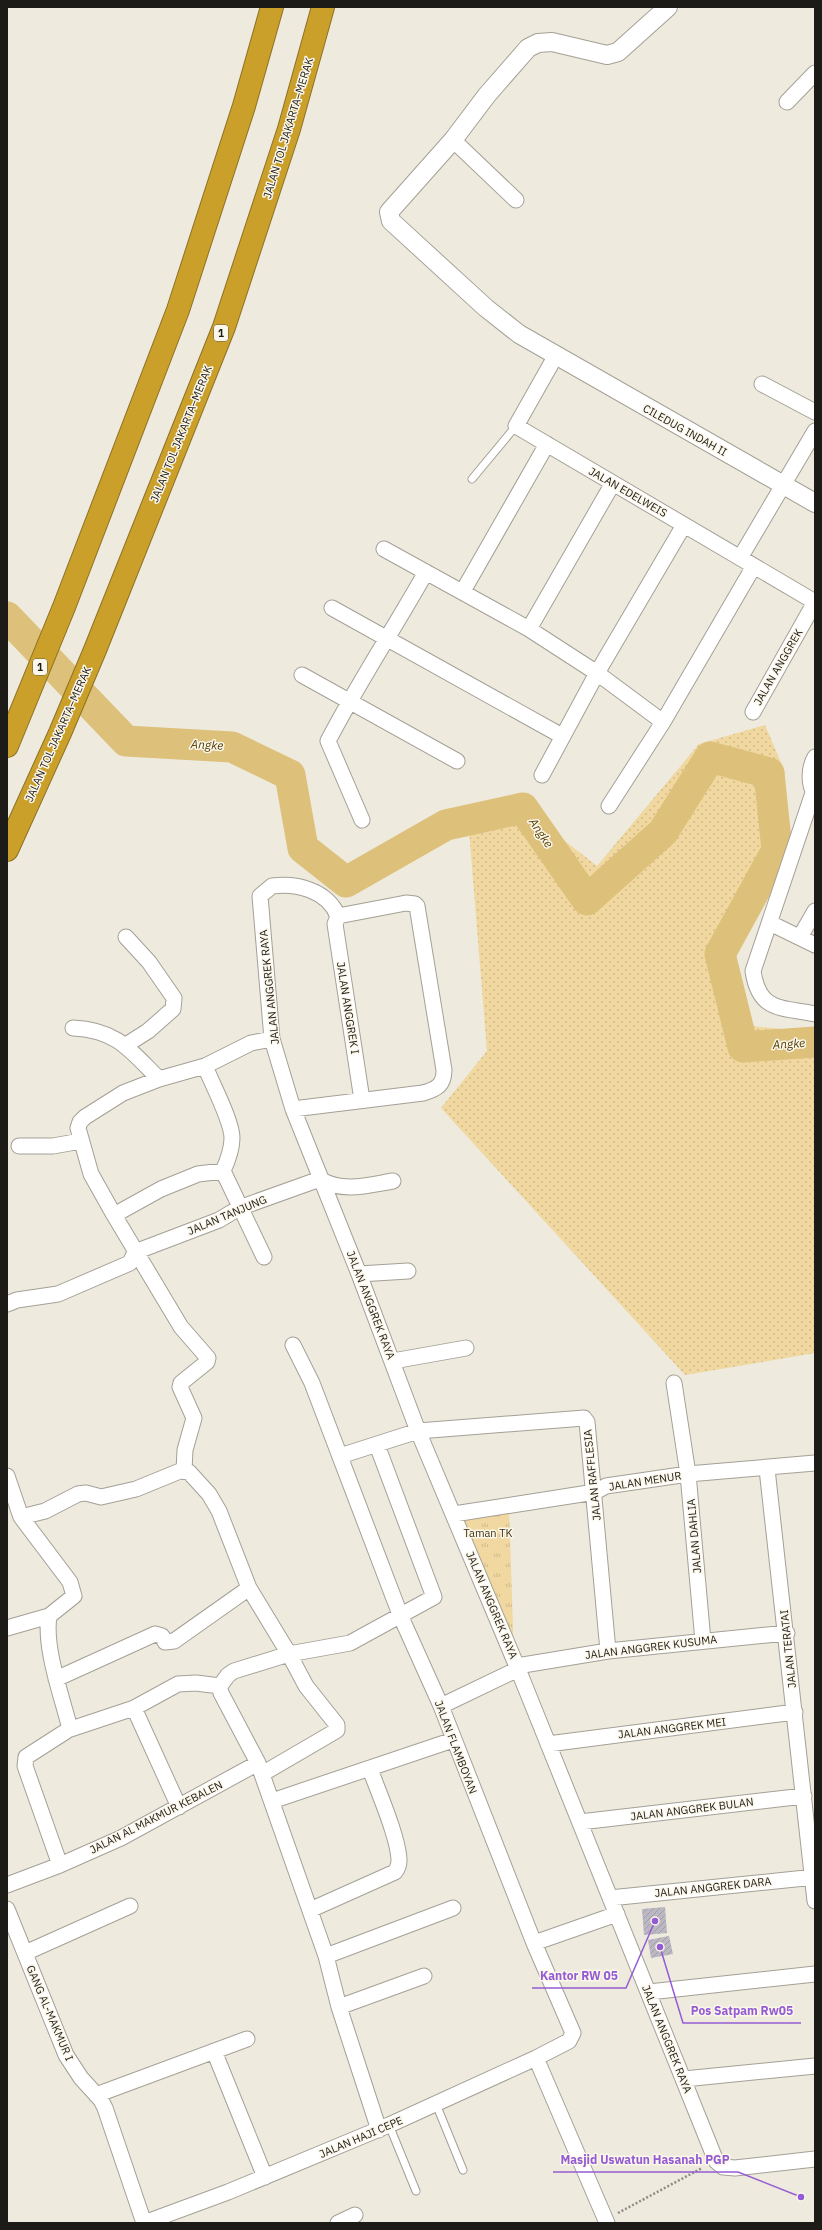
<svg xmlns="http://www.w3.org/2000/svg" width="822" height="2230" viewBox="0 0 822 2230" font-family="'IBM Plex Sans',sans-serif">
	<defs>
		<pattern id="grass-dots" width="8" height="8" patternUnits="userSpaceOnUse"><rect width="8" height="8" fill="#f0d8a0"/><path d="M2 2h.1M6 6h.1" fill="none" stroke="#cdb989" stroke-width="1.8" stroke-linecap="round"/></pattern>
		<pattern id="park-tufts" width="24" height="20" patternUnits="userSpaceOnUse"><rect width="24" height="20" fill="#f0d8a0"/><path d="M3 7l-1-3M5 7V3M7 7l1-3M15 17l-1-3M17 17v-4M19 17l1-3" fill="none" stroke="#cdb989"/></pattern>
		<pattern id="building-hatch" width="6" height="6" patternUnits="userSpaceOnUse"><rect width="6" height="6" fill="#bcb8c3"/><path d="M-1 1l2-2M0 6l6-6M5 7l2-2" fill="none" stroke="#a19ea7"/></pattern>
	</defs>
	<rect width="100%" height="100%" fill="#eeeade"/>
	<!-- grass -->
	<path fill="url(#grass-dots)" d="M765 725 785 772 753 881 719 960 741 1025 815 1032V1353L685 1375 441 1108 487 1051 468 818 515 802 597 866 699 744Z"/>
	<!-- park -->
	<path fill="url(#park-tufts)" d="M509 1507 514 1658 458 1514Z"/>
	<g fill="none" stroke-linecap="round" stroke-linejoin="round">
		<!-- river -->
		<path stroke="#ddc079" stroke-width="31" d="M7 617 126 741 232 747 290 775 303 848 346 882 446 825 523 808 587 900 663 832 710 757 769 773 777 850 720 954 743 1047 815 1042"/>
	</g>
	<!-- building -->
	<path fill="url(#building-hatch)" d="M665 1907 667 1933 644 1935 642 1909Z
		M669 1936 673 1954 651 1958 648 1940Z"/>
	<g fill="none" stroke-linecap="round" stroke-linejoin="round">
		<!-- service casing -->
		<g stroke="#a5a096" stroke-width="9">
			<path id="service" d="M472 479 516 426
				M436 2104 463 2170
				M389 2125 416 2191"/>
		</g>
		<!-- minor casing -->
		<g stroke="#a5a096" stroke-width="17">
			<path id="minor" d="M787 102 815 73
				M453 140 516 200
				M555 357 516 426 815 602
				M762 384 815 412
				M384 549 529 629 597 673 663 722
				M740 558 815 431
				M463 591 547 444
				M332 608 562 736
				M529 629 613 483
				M302 675 457 761
				M753 712 815 602
				M815 757C809 767 808 785 815 794
				M542 775 597 673 684 525
				M813 793 753 971C759 1012 781 1007 815 1014
				M609 806 663 722 754 566
				M362 820 328 741C358 683 394 629 426 572
				M338 916C327 890 297 883 272 886L260 896 272 1039 293 1109 359 1274 418 1431 518 1669 716 2161 723 2167 735 2168 815 2159
				M338 916 335 924 362 1100
				M770 923 815 945
				M126 937 149 962 174 998 173 1009 148 1031 126 1045
				M800 937 815 911
				M73 1028C117 1030 130 1050 159 1079
				M205 1066C212 1084 232 1121 232 1138 232 1150 228 1160 223 1171L264 1257
				M293 1109 423 1093C437 1089 444 1085 444 1070L417 906 415 904 406 903 338 916
				M19 1146H53L81 1141
				M114 1215 161 1189 198 1174 223 1171
				M135 1252 219 1220 239 1208 320 1179C342 1193 369 1185 393 1181
				M359 1274 408 1271
				M7 1304 17 1300 58 1294 130 1263 135 1252
				M393 1361 466 1348
				M674 1383 688 1474 703 1641
				M377 1445 434 1597 350 1643 289 1654 234 1671 228 1675 220 1686 221 1693 258 1763 326 1956 339 2007 379 2130
				M340 1456 418 1431 584 1418 587 1422 608 1651
				M767 1469 815 1901
				M184 1471 185 1450 194 1418 180 1387 181 1383 207 1362 208 1358 181 1327 114 1215 91 1174 78 1128 80 1122 85 1117 123 1093 159 1079 205 1066 251 1043 272 1039
				M7 1476 21 1517 70 1582 74 1596 49 1616 7 1628
				M454 1514 595 1492 606 1486 688 1474 815 1463
				M21 1517 45 1511 78 1494 86 1493 101 1497 136 1489 180 1471 189 1472 209 1494 219 1511 249 1588 289 1654 306 1686 337 1725V1730L334 1732 262 1774
				M49 1616C44 1647 61 1694 69 1725L68 1730
				M517 1666 608 1651 787 1633
				M56 1679 155 1634 162 1636 165 1642 174 1641 249 1588
				M441 1706 518 1669
				M134 1708 179 1807
				M548 1744 795 1712
				M272 1801 453 1740
				M580 1822 804 1796
				M60 1865 25 1766 26 1757 68 1730 134 1708 178 1684 196 1683 220 1686
				M7 1885 60 1865 121 1838 258 1763
				M610 1898 815 1877
				M7 1909 66 2055 81 2078 101 2100 105 2108 144 2223
				M310 1910 395 1872C398 1868 399 1865 399 1861 399 1839 378 1791 370 1769
				M534 1943 617 1914
				M25 1953 130 1906
				M326 1956 453 1908
				M649 1992 815 1974
				M339 2007 424 1976
				M214 2051 265 2177
				M536 2058 607 2223
				M684 2079 815 2066
				M96 2095 247 2039
				M144 2223 228 2192 389 2125 536 2058 569 2041 573 2033 534 1943 441 1706 401 1617 312 1383 293 1345
				M338 2223 355 2215"/>
		</g>
		<!-- tertiary casing -->
		<g stroke="#a5a096" stroke-width="20">
			<path id="tertiary" d="M668 7 618 52 607 55 552 42 538 43 528 48 487 95 453 140 389 212 391 221 486 308 519 334 815 503"/>
		</g>
		<!-- motorway casing -->
		<g stroke="#8d7124" stroke-width="24">
			<path id="motorway" d="M7 746 64 607 178 310 244 106 272 7
				M7 850 60 733 95 650 224 327 289 129 323 7"/>
		</g>
		<!-- path -->
		<path stroke="#8f8c84" stroke-width="2.5" stroke-dasharray="2 2" stroke-linecap="butt" d="M618 2213 702 2168"/>
		<!-- service -->
		<use href="#service" stroke="#fff" stroke-width="7"/>
		<!-- minor -->
		<use href="#minor" stroke="#fff" stroke-width="15"/>
		<!-- tertiary -->
		<use href="#tertiary" stroke="#fff" stroke-width="18"/>
		<!-- motorway -->
		<use href="#motorway" stroke="#caa02b" stroke-width="22"/>
	</g>
	<g text-anchor="middle" stroke-width="3" stroke-linejoin="round" paint-order="stroke">
		<!-- shield labels -->
		<g fill="#fcf7eb" stroke="#605d57" stroke-width="1">
			<rect x="214" y="325" width="14" height="16" rx="3"/>
			<rect x="33" y="659" width="14" height="16" rx="3"/>
		</g>
		<g font-size="10" font-weight="bold" fill="#1d1b17">
			<text x="221" y="337">1</text>
			<text x="40" y="671">1</text>
		</g>
		<!-- street labels -->
		<g font-size="11" fill="#1d1b17" stroke="#fcf7eb">
			<text transform="translate(288 128) rotate(-73)" y="4">JALAN TOL JAKARTA–MERAK</text>
			<text transform="translate(685 430) rotate(29)" y="4">CILEDUG INDAH II</text>
			<text transform="translate(181 434) rotate(-68)" y="4">JALAN TOL JAKARTA–MERAK</text>
			<text transform="translate(628 492) rotate(30)" y="4">JALAN EDELWEIS</text>
			<text transform="translate(778 667) rotate(-60)" y="4">JALAN ANGGREK</text>
			<text transform="translate(58 734) rotate(-66)" y="4">JALAN TOL JAKARTA–MERAK</text>
			<text transform="translate(269 987) rotate(-96)" y="4">JALAN ANGGREK RAYA</text>
			<text transform="translate(348 1008) rotate(81)" y="4">JALAN ANGGREK I</text>
			<text transform="translate(227 1215) rotate(-23)" y="4">JALAN TANJUNG</text>
			<text transform="translate(371 1305) rotate(69)" y="4">JALAN ANGGREK RAYA</text>
			<text transform="translate(592 1475) rotate(-96)" y="4">JALAN RAFFLESIA</text>
			<text transform="translate(645 1481) rotate(-9)" y="4">JALAN MENUR</text>
			<text transform="translate(694 1536) rotate(-95)" y="4">JALAN DAHLIA</text>
			<text transform="translate(492 1605) rotate(67)" y="4">JALAN ANGGREK RAYA</text>
			<text transform="translate(651 1647) rotate(-7)" y="4">JALAN ANGGREK KUSUMA</text>
			<text transform="translate(788 1649) rotate(-96)" y="4">JALAN TERATAI</text>
			<text transform="translate(672 1728) rotate(-7)" y="4">JALAN ANGGREK MEI</text>
			<text transform="translate(456 1747) rotate(69)" y="4">JALAN FLAMBOYAN</text>
			<text transform="translate(692 1809) rotate(-7)" y="4">JALAN ANGGREK BULAN</text>
			<text transform="translate(156 1817) rotate(-27)" y="4">JALAN AL MAKMUR KEBALEN</text>
			<text transform="translate(713 1887) rotate(-6)" y="4">JALAN ANGGREK DARA</text>
			<text transform="translate(50 2013) rotate(67)" y="4">GANG AL-MAKMUR I</text>
			<text transform="translate(667 2039) rotate(68)" y="4">JALAN ANGGREK RAYA</text>
			<text transform="translate(361 2137) rotate(-23)" y="4">JALAN HAJI CEPE</text>
		</g>
		<!-- park labels -->
		<g font-size="11" fill="#3a2e0e" stroke="#fcf7eb">
			<text x="488" y="1537">Taman TK</text>
		</g>
		<!-- water labels -->
		<g font-size="12" font-style="italic" fill="#554106" stroke="#fcf7eb">
			<text transform="translate(207 745) rotate(3)" y="4">Angke</text>
			<text transform="translate(541 833) rotate(56)" y="4">Angke</text>
			<text transform="translate(789 1044) rotate(-4)" y="4">Angke</text>
		</g>
	</g>
	<!-- callouts -->
	<path fill="none" stroke="#945cd4" stroke-width="1.5" d="M655 1921L626 1988H532M660 1947L683 2023H801M801 2197L738 2172H553"/>
	<g fill="#945cd4" stroke="#fcf7eb" stroke-width="1.5">
		<circle cx="655" cy="1921" r="4"/>
		<circle cx="660" cy="1947" r="4"/>
		<circle cx="801" cy="2197" r="4"/>
	</g>
	<g font-size="12" text-anchor="middle" font-weight="bold" fill="#945cd4" stroke="#fcf7eb" stroke-width="3" stroke-linejoin="round" paint-order="stroke">
		<text x="579" y="1980">Kantor RW 05</text>
		<text x="742" y="2015">Pos Satpam Rw05</text>
		<text x="645" y="2164">Masjid Uswatun Hasanah PGP</text>
	</g>
	<!-- border -->
	<rect width="822" height="2230" fill="none" stroke="#1d1b17" stroke-width="16"/>
</svg>
